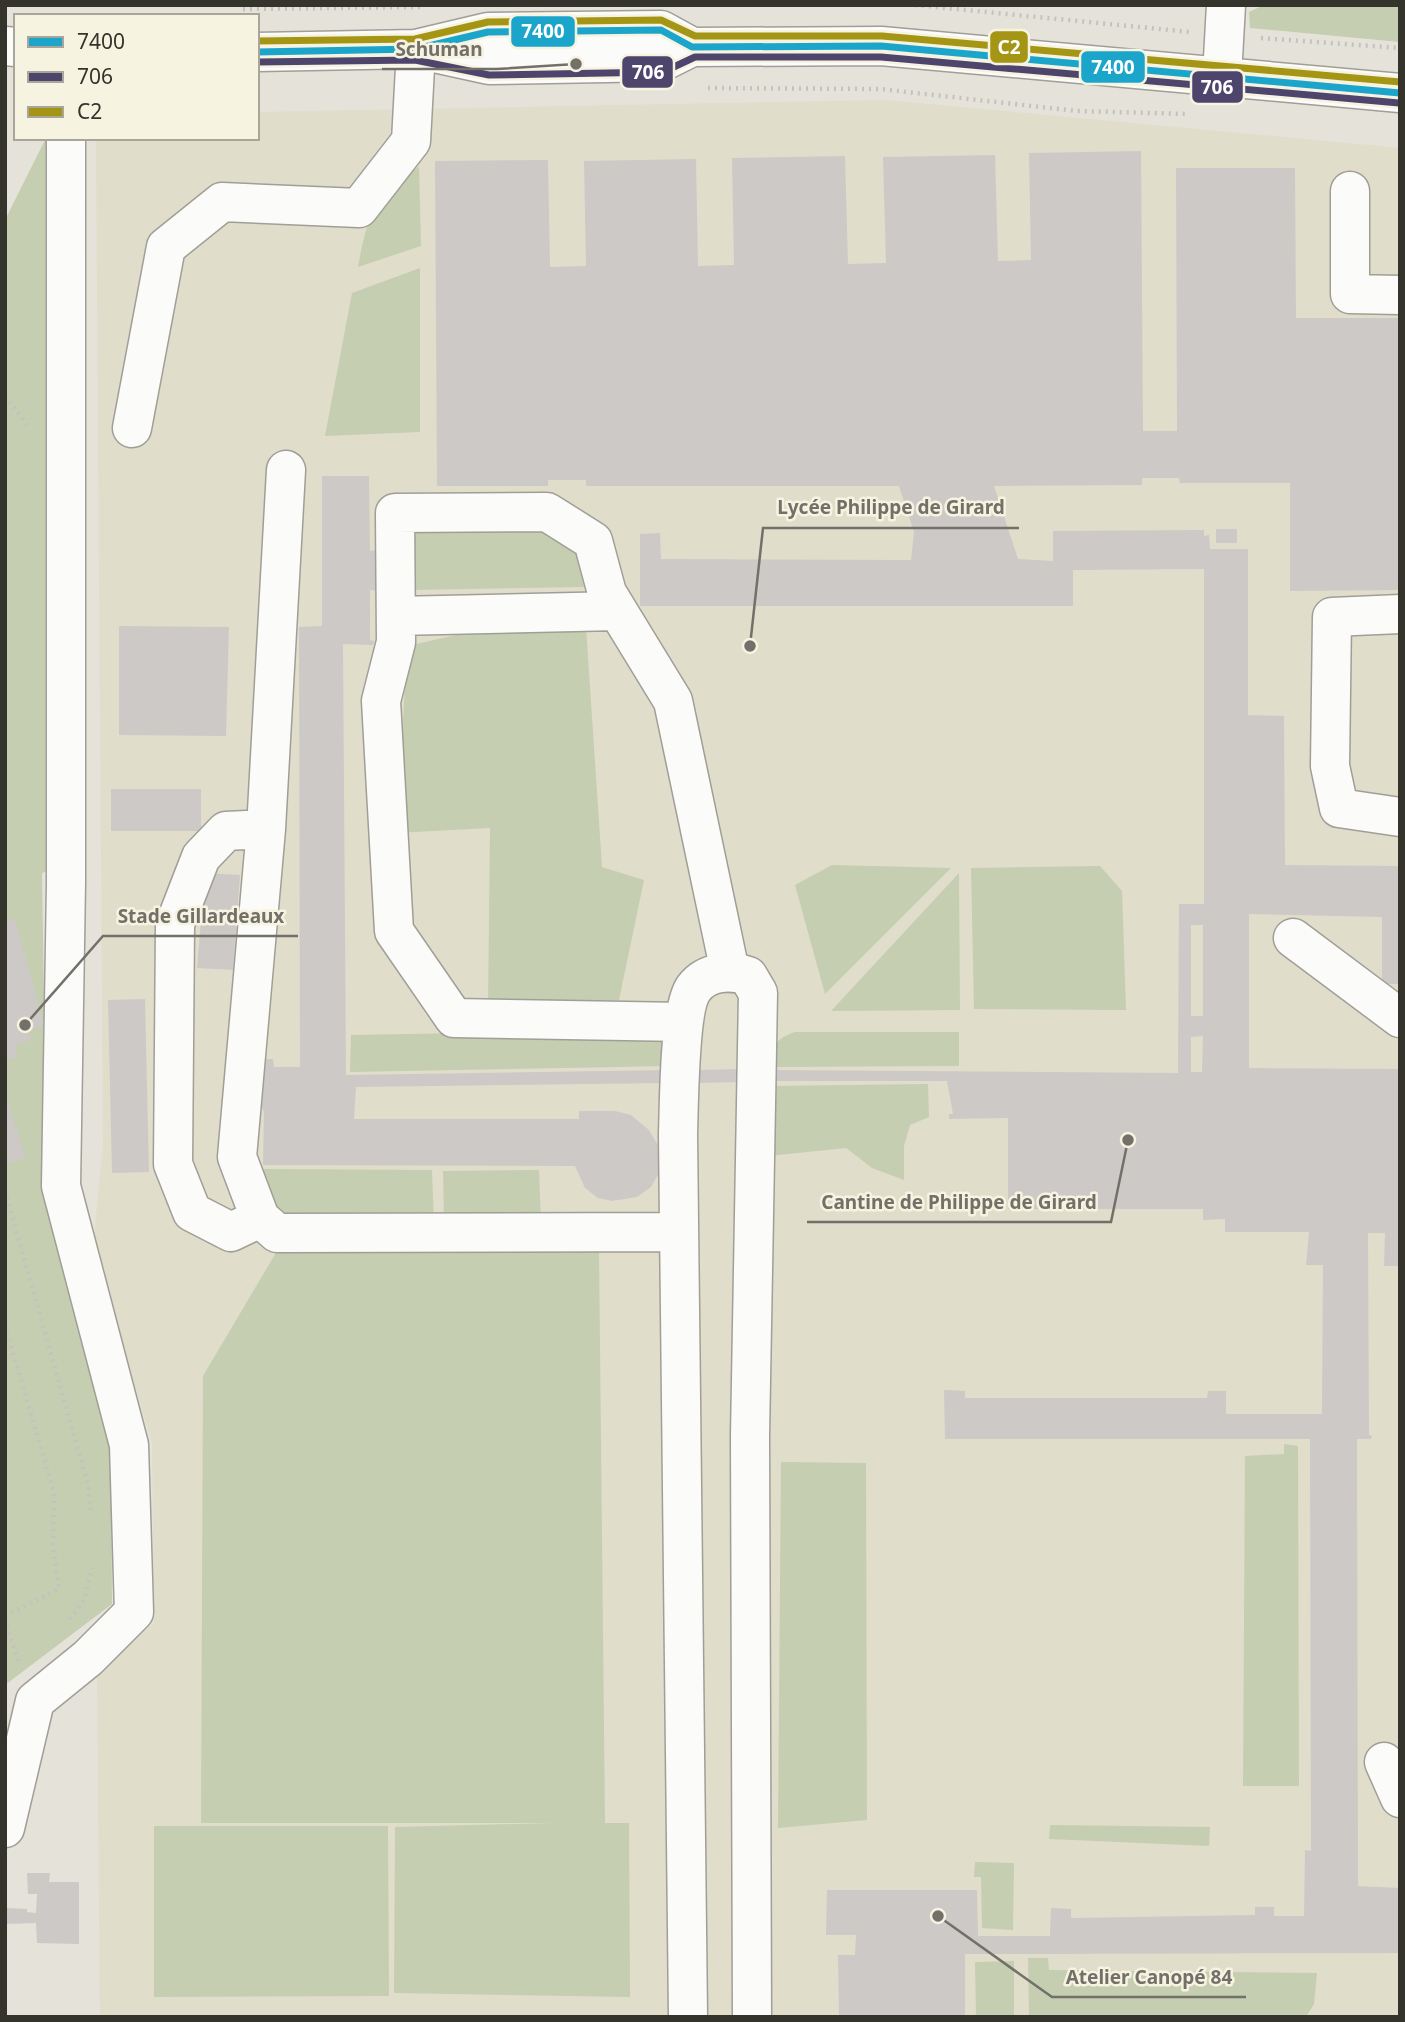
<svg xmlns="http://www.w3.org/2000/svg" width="1405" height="2022" viewBox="0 0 1405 2022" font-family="'Noto Sans',sans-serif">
	<rect width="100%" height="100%" fill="#e4e2d9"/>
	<!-- built -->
	<path fill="#e1ddcb" d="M886 100 1400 148V2017H100L97 1673 154 1623 152 1443 93 1247 103 1143 96 138H257V112Z"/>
	<!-- green -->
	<path fill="#c5ceb1" d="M1264 5H1400V42L1250 28 1249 12Z
		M46 138H52L55 868 42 873 47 1190 111 1450 112 1604 5 1685V220Z
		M419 167 421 246 358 267C367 218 374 193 419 167Z
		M420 268V432L325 436 352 293Z
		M414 521 550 523 575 546 584 587 411 590Z
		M586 627 602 867 644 880 619 1000 488 1007 490 828 397 833 407 646 483 629Z
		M832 865 951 868 825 994 795 885Z
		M1100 866 1122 891 1126 1010 974 1009 971 868Z
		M959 873 960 1010 831 1011Z
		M645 1030C665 1038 668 1045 671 1066L350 1072 351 1035Z
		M795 1032H959V1066L767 1067C771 1047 775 1039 795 1032Z
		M928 1084 929 1117 910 1125 904 1146V1180L872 1168 846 1148 769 1156 768 1086Z
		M263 1169 432 1170 434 1224H288L265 1206Z
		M539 1170 541 1222 444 1223 443 1171Z
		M277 1251H599L605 1823H629L630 1997 394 1993 395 1827 553 1823H201L203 1376Z
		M1284 1444 1298 1446 1299 1786H1243L1245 1456 1284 1454Z
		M781 1462 866 1463 867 1820 778 1828Z
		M1050 1825 1210 1827 1209 1846 1049 1839Z
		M388 1826 389 1996 154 1997V1826Z
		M975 1862 1014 1863 1013 1930 982 1928 981 1877H974Z
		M1028 1958H1048L1049 1970 1317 1973 1314 2004 1306 2017H1029Z
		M1014 1961V2017H976L975 1962Z"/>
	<!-- building -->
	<path fill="#cdc9c7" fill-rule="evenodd" d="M1141 151 1143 431H1177L1176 168H1295L1296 318H1400V590L1290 591V483H1180L1179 478H1142V485L994 486 1018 559 1053 561V531L1204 530V536L1209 535 1210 549H1248V715L1284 716 1285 865 1400 866V984H1382V917L1249 914V1068L1400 1069V1266H1384L1385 1233H1368L1369 1435 1372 1436 1371 1439H1357L1358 1886 1400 1888V1953L965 1954V2017H839L838 1955H855L856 1935H826L827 1890H977L978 1936H1050L1051 1908 1071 1909V1918L1255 1915V1907H1274V1916H1304L1305 1850 1311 1851 1310 1439H945L944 1390 965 1391V1398H1207L1208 1391H1226V1414H1322L1323 1265H1306L1309 1232H1225V1219L1203 1220V1209H1008V1118L949 1119V1114H953L947 1081H774L773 1070 1178 1073 1179 904H1204V569L1073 570V606H640V534L660 533 661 559 911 560 914 532 899 486H586V480H548V486H437L435 161 548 160 550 267 586 266 584 161 696 159 698 266 734 265 732 158 845 156 848 264 886 263 883 157 995 155 998 261 1031 260 1029 153ZM1191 925H1203V1016H1191ZM1203 1036 1202 1072H1191V1037Z
		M322 476H369L370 551 379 550 380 591 370 590V640L374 641 373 645 343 644 346 1075 669 1070V1083L356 1087 354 1119H579V1111H615L631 1115 649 1130 659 1147V1173L651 1187 637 1197 612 1201 598 1198 585 1188 575 1166 263 1165 264 1112 253 1089 252 1059H273L274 1067H300L299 627 322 626Z
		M1216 529H1237V543H1216Z
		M119 626 229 627 226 736 119 735Z
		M111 789H201V831H111Z
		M205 873 240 875 233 970 197 968Z
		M15 919 44 1025 28 1030 31 1040 15 1045 18 1057 5 1060V922Z
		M145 999 149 1172 112 1173 108 1000Z
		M743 1069V1082L696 1083V1070Z
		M5 1094 26 1158 5 1164Z
		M27 1873H50L49 1882H79V1944L37 1943 36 1923 5 1924 6 1908 27 1909V1912L36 1913 37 1894H28Z"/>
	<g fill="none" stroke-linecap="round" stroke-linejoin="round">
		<!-- minor casing -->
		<g stroke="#a09e97" stroke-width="41">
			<path id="minor" d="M5 46 16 47
				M416 49 489 65 662 62 692 47 881 46 1400 93
				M257 52 416 49 488 32 573 31 661 30 692 47
				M1222 76 1226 5
				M1350 191V294L1400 295
				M132 428 166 247 222 202 359 208 411 141 416 49
				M286 470 266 829 237 1157 260 1218 277 1233 678 1232
				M1400 614 1332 617 1330 766 1339 808 1400 817
				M396 616 618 611
				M1293 938 1400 1018
				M684 1022 454 1018 394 931 381 701 396 642 395 513 547 512 593 541 607 593 673 701 730 972
				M260 1218 231 1232 192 1212 173 1164 175 924 201 857 226 831 266 829
				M1384 1762 1400 1798
				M5 1828 35 1701 88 1658 134 1612 129 1445 61 1186 66 883V138
				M688 2017 678 1134C679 1106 679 1007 694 988 707 971 730 970 748 976L758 993 750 1436 752 2017"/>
		</g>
		<!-- path -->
		<path stroke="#c3c2be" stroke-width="4.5" stroke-dasharray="2 5" stroke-linecap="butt" d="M915 5 1190 32
			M243 9 423 7
			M1261 38 1400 48
			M708 88 880 89 1077 111 1188 114
			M5 396 28 426
			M5 1191 88 1485 91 1510
			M5 1326 54 1492 53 1546 59 1589 5 1616
			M5 1619 19 1665
			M70 1619 84 1600 92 1568"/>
		<!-- minor -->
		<use href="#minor" stroke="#fbfbf9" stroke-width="38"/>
		<!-- bus-1 casing -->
		<g stroke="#f7f3e1" stroke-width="12">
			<path id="bus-1" d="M257 52 416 49 488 32 661 30 692 47 881 46 1400 93"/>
		</g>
		<!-- bus-2 casing -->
		<g stroke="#f7f3e1" stroke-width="12">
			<path id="bus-2" d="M257 62 415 60 489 75 663 72 695 57H881L1399 103"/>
		</g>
		<!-- bus-3 casing -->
		<g stroke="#f7f3e1" stroke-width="12">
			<path id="bus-3" d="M257 41 415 39 488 22 661 20 695 36H882L1400 82"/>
		</g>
		<!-- bus-1 -->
		<use href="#bus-1" stroke="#1ca5cb" stroke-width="7"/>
		<!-- bus-2 -->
		<use href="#bus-2" stroke="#4e456d" stroke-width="7"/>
		<!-- bus-3 -->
		<use href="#bus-3" stroke="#a49514" stroke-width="7"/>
	</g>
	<!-- callouts -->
	<path fill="none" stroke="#727069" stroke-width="2.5" d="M576 64L497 69H382M750 646L763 528H1019M25 1025L103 936H298M1128 1140L1111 1222H807M938 1916L1052 1997H1246"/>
	<g fill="#727069" stroke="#f7f3e1" stroke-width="2.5">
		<circle cx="576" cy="64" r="7"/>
		<circle cx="750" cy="646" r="7"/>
		<circle cx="25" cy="1025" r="7"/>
		<circle cx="1128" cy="1140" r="7"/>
		<circle cx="938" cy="1916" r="7"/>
	</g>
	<g font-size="19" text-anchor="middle" font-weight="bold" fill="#727069" stroke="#f7f3e1" stroke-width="5" stroke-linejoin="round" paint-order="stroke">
		<text x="439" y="56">Schuman</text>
		<text x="891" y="514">Lycée Philippe de Girard</text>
		<text x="201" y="923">Stade Gillardeaux</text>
		<text x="959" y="1209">Cantine de Philippe de Girard</text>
		<text x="1149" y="1984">Atelier Canopé 84</text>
	</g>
	<g stroke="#f7f3e1" stroke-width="2.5">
		<rect x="510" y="15" width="66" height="33" rx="7" fill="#1ca5cb"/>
		<rect x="989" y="30" width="40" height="34" rx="7" fill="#a49514"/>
		<rect x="1080" y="50" width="66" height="34" rx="7" fill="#1ca5cb"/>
		<rect x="621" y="55" width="53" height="34" rx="7" fill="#4e456d"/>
		<rect x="1191" y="70" width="53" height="34" rx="7" fill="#4e456d"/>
	</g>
	<g font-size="19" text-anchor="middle" font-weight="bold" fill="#fff">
		<text x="543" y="38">7400</text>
		<text x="1009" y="54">C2</text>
		<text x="1113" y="74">7400</text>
		<text x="648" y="79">706</text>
		<text x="1217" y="94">706</text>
	</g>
	<!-- border -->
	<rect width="1405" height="2022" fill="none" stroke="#34332c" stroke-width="14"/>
	<!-- legend -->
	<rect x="14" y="14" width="245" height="126" fill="#f7f3e1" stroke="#a9a699" stroke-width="2"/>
	<rect x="28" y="37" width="35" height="10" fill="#1ca5cb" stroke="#a9a699" stroke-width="2"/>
	<text x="77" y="49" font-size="21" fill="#34332c">7400</text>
	<rect x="28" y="72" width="35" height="10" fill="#4e456d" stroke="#a9a699" stroke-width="2"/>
	<text x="77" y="84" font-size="21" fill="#34332c">706</text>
	<rect x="28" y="107" width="35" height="10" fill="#a49514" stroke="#a9a699" stroke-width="2"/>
	<text x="77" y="119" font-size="21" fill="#34332c">C2</text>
</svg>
